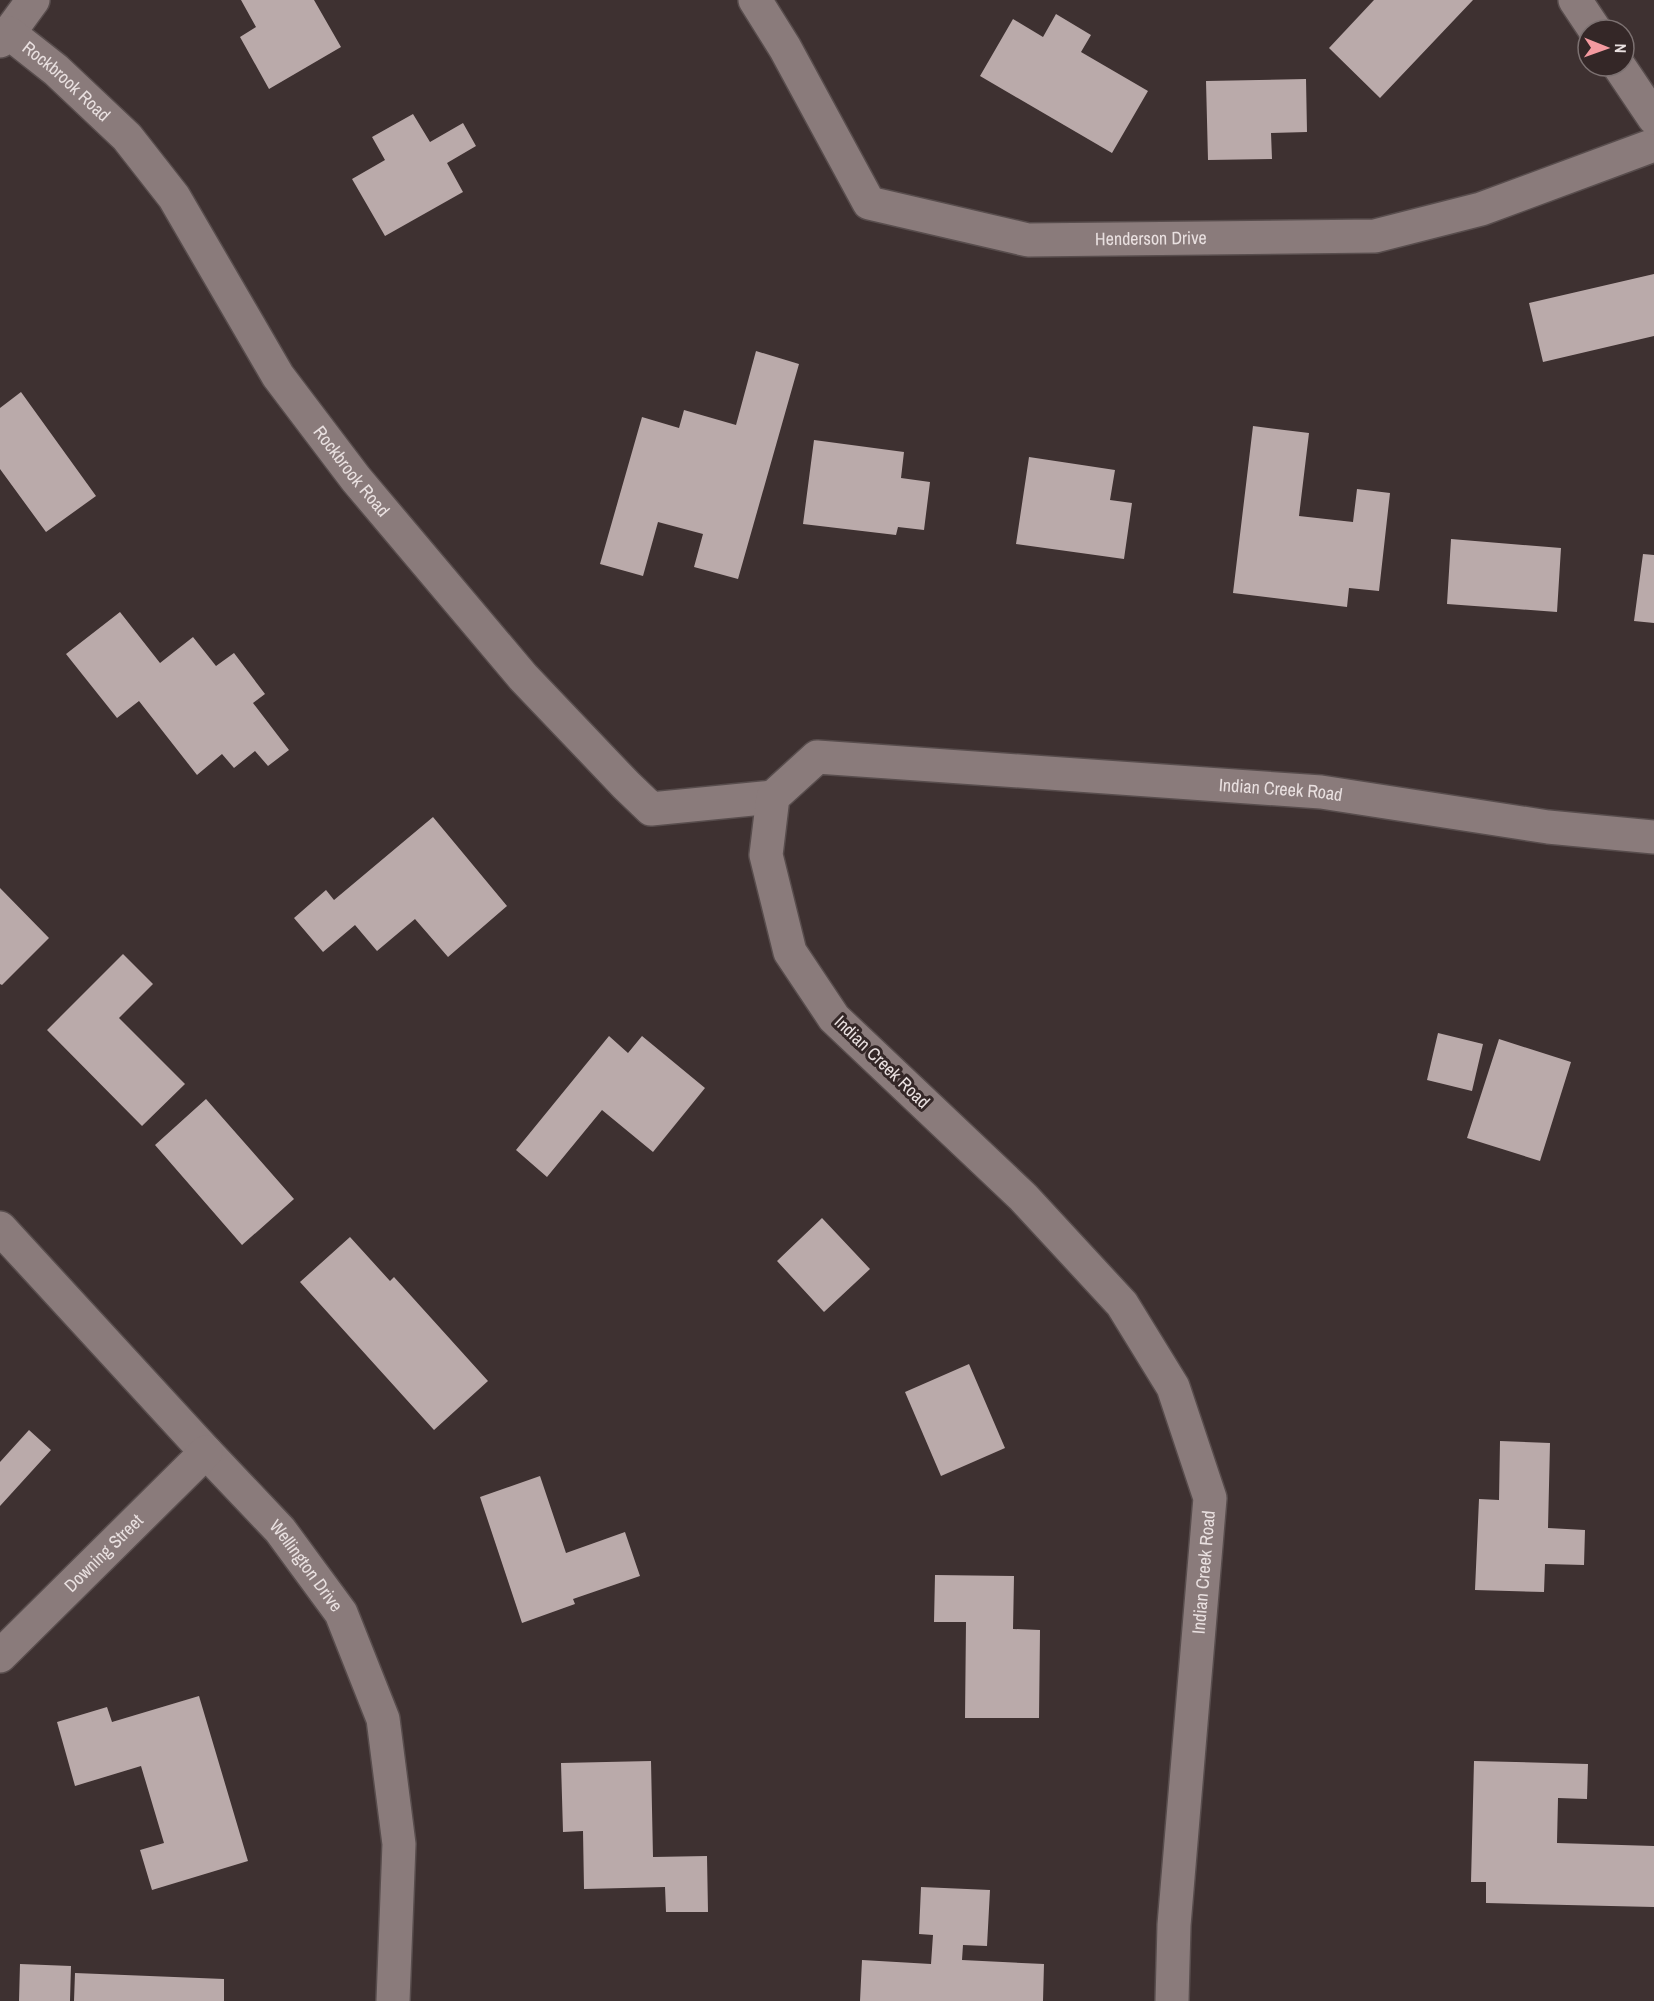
<svg xmlns="http://www.w3.org/2000/svg" width="1654" height="2001" viewBox="0 0 1654 2001" font-family="'Archivo Narrow',sans-serif">
	<rect width="100%" height="100%" fill="#3e3131"/>
	<!-- building -->
	<path fill="#baaaaa" d="M241 0H314L341 47 269 89 240 37 256 27Z
		M1374 0H1473L1380 98 1329 48Z
		M1056 14 1091 35 1081 52 1148 91 1112 153 980 76 1013 19 1043 37Z
		M1306 79 1307 132 1271 133 1272 159 1208 160 1206 81Z
		M413 114 430 142 463 123 476 146 447 163 463 192 385 236 352 179 385 160 372 137Z
		M1654 274V336L1543 362 1529 303Z
		M756 351 799 364 738 579 694 567 703 534 658 522 643 576 600 564 642 417 679 428 684 410 736 425Z
		M21 392 96 496 46 532 0 469V408Z
		M1253 426 1309 433 1299 516 1353 522 1357 489 1390 493 1379 591 1349 588 1347 607 1233 593Z
		M814 440 904 452 901 478 930 482 924 530 898 527 896 535 803 524Z
		M1029 457 1115 470 1110 500 1132 503 1124 559 1016 544Z
		M1451 539 1561 548 1557 612 1447 604Z
		M1643 554 1654 555V623L1634 621Z
		M120 612 160 663 193 637 216 666 234 653 265 694 253 703 289 750 268 766 255 751 234 768 222 754 197 775 139 701 117 718 66 654Z
		M433 817 507 906 448 957 415 919 377 951 355 925 323 952 294 918 326 890 334 900Z
		M0 888 49 938 2 985 0 984Z
		M123 954 153 984 119 1018 185 1084 142 1126 47 1030Z
		M1438 1033 1483 1044 1472 1091 1427 1080Z
		M609 1036 628 1053 642 1036 705 1088 653 1152 602 1110 547 1177 516 1150Z
		M1499 1039 1571 1062 1540 1161 1467 1138Z
		M206 1099 294 1199 242 1245 155 1145Z
		M822 1218 870 1269 824 1312 777 1261Z
		M350 1237 390 1281 394 1277 488 1381 434 1430 300 1282Z
		M969 1364 1005 1448 941 1476 905 1392Z
		M29 1430 51 1450 0 1506V1462Z
		M1500 1441 1550 1443 1548 1528 1585 1530 1584 1565 1545 1564 1544 1592 1475 1590 1479 1499 1499 1500Z
		M540 1476 566 1553 625 1532 640 1576 573 1599 575 1604 522 1623 480 1497Z
		M935 1575 1014 1576 1013 1629 1040 1630 1039 1718H965L966 1622H934Z
		M199 1696 248 1861 152 1890 140 1850 164 1843 141 1766 75 1786 57 1722 107 1707 112 1722Z
		M651 1761 653 1857 707 1856 708 1912H666L665 1887 584 1889 583 1831 563 1832 561 1763Z
		M1474 1761 1588 1764 1587 1799 1558 1798 1557 1843 1654 1846V1907L1486 1903V1882H1471Z
		M921 1887 990 1890 987 1946 963 1945 962 1960 1044 1964 1043 2001H860L862 1960 931 1964 933 1935 919 1934Z
		M20 1964 71 1966 70 2001H19Z
		M75 1973 224 1979V2001H74Z"/>
	<g fill="none" stroke-linecap="round" stroke-linejoin="round">
		<!-- minor casing -->
		<g stroke="#584d4d" stroke-width="36">
			<g id="minor">
				<path id="s1" d="M755 0 785 48 869 203 1028 240 1375 236 1481 209 1654 145"/>
				<path d="M1575 0 1595 30"/>
				<path d="M9 33 33 0"/>
				<path id="s2" d="M0 41 9 33 56 70 127 137 174 197 278 376 356 479 523 677 626 785 651 809 773 797"/>
				<path d="M1619 66 1654 118"/>
				<path id="s3" d="M0 1228 206 1452 280 1530 341 1613 383 1719 399 1844 393 2001"/>
				<path id="s4" d="M0 1656 206 1452"/>
				<path id="s5" d="M1172 2001 1174 1925 1210 1498 1173 1387 1122 1304 1023 1197 834 1018 790 952 766 855 773 797 817 757 1321 792 1548 827 1654 837"/>
			</g>
		</g>
		<!-- minor -->
		<use href="#minor" stroke="#8a7b7b" stroke-width="33"/>
	</g>
	<g text-anchor="middle" stroke-width="6" stroke-linejoin="round" paint-order="stroke">
		<!-- street labels -->
		<g font-size="18" fill="#e9e0e0" stroke="#342727">
			<text dy="6" stroke="none"><textPath href="#s2" startOffset="87">Rockbrook Road</textPath></text>
			<text dy="6" stroke="none"><textPath href="#s1" startOffset="519">Henderson Drive</textPath></text>
			<text dy="6" stroke="none"><textPath href="#s2" startOffset="573">Rockbrook Road</textPath></text>
			<text dy="6" stroke="none"><textPath href="#s5" startOffset="1887">Indian Creek Road</textPath></text>
			<text transform="translate(882 1062) rotate(44)" y="6">Indian Creek Road</text>
			<text dy="6" stroke="none"><textPath href="#s4" startOffset="146">Downing Street</textPath></text>
			<text dy="6" stroke="none"><textPath href="#s3" startOffset="456">Wellington Drive</textPath></text>
			<text dy="6" stroke="none"><textPath href="#s5" startOffset="430">Indian Creek Road</textPath></text>
		</g>
	</g>
	<!-- north arrow -->
	<g transform="translate(1606 48) rotate(91)"><circle r="28" fill="#342727" stroke="#7c7171" stroke-width="1.5"/>
	<path d="M0-4.5L10 22L0 15L-10 22Z" fill="#f49aa0"/>
	<text y="-9" font-size="16" font-weight="bold" text-anchor="middle" fill="#e9e0e0">N</text>
	</g>
</svg>
